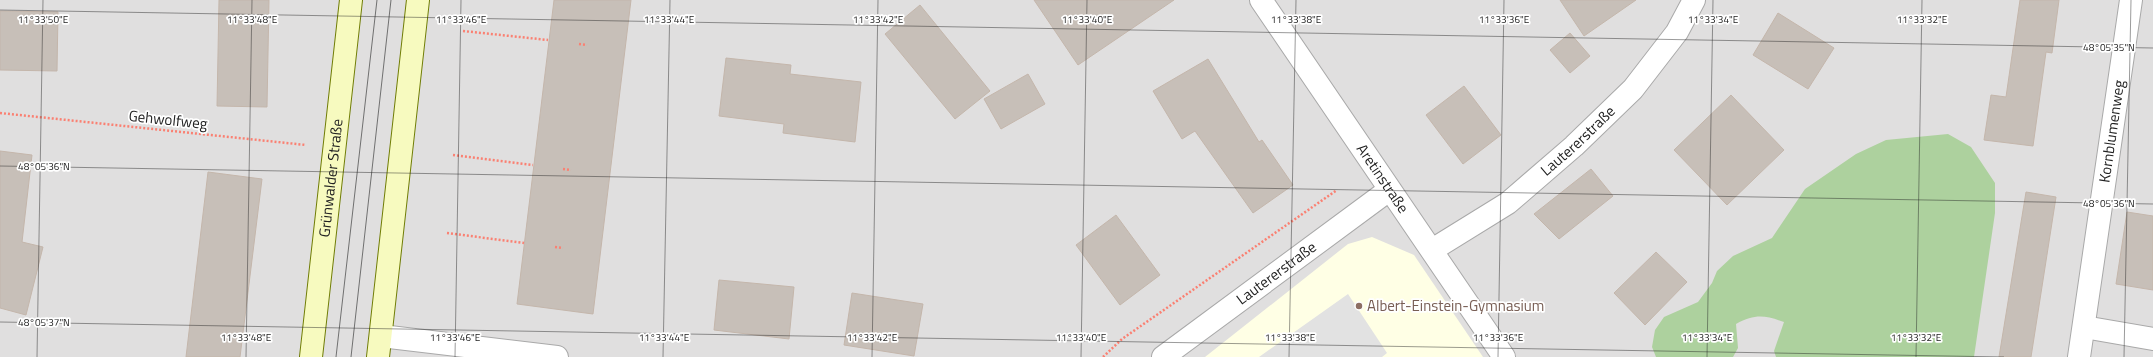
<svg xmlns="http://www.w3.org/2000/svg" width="2153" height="357" viewBox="0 0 2153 357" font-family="'Titillium Web',sans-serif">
	<rect width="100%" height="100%" fill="#f2efe9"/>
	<!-- residential -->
	<path fill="#e0dfdf" d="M0 0H2153V357H0Z"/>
	<!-- education -->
	<path fill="#ffffe5" d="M1372 237 1414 255 1483 357H1205L1348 244Z"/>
	<!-- forest -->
	<path fill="#add19e" d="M1948 134 1971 147 1995 183V213L1974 357H1776L1774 351 1784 322C1764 315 1755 314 1736 324L1738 348 1733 357H1656L1652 347 1655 330 1664 317 1698 302 1712 283 1717 271 1733 256 1772 238 1805 189 1856 154 1886 140Z"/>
	<!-- parking -->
	<path fill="#e2e2e2" d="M1348 294 1387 353 1382 357H1259Z"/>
	<!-- building -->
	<path fill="#c7bfb8" stroke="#c4b6ab" d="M219 0H269L267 107 217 106Z
		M554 0H631L593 314 517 304Z
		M1034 0H1174L1078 65Z
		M1560 0H1636L1584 36Z
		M2020 0H2059L2052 53 2046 52 2033 146 1984 140 1991 95 2006 97Z
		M920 5 990 91 955 119 885 34Z
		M0 11 58 12 57 71 0 70Z
		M1778 13 1834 48 1808 89 1753 55Z
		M1570 33 1590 56 1570 73 1550 50Z
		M726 58 791 65 790 74 861 82 855 142 783 133 784 124 719 116Z
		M1208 59 1259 142 1262 140 1293 185 1253 213 1195 131 1182 139 1153 91Z
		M1028 74 1045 104 1001 129 984 99Z
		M1464 86 1501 135 1463 164 1426 115Z
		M1731 95 1784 150 1727 205 1674 150Z
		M0 151 32 155 22 242 43 247 26 315 0 308Z
		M1591 169 1613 196 1559 239 1534 214Z
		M208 172 262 179 240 357H186Z
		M2026 192 2056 197 2031 357H1999Z
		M2127 212 2153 216V290L2116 284Z
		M1116 215 1160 275 1120 305 1076 245Z
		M1656 252 1687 282 1645 325 1614 293Z
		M719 280 794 287 789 339 714 330Z
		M852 293 923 304 914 356 844 345Z"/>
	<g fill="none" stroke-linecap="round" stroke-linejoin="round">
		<!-- minor casing -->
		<g stroke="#a9a9a9" stroke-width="24">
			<g id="minor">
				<path id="s1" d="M1261 0 1504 357"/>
				<path id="s2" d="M1432 250 1508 203 1574 146 1633 89 1677 32 1694 0"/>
				<path d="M2084 327 2153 339"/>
				<path d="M381 336 557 357"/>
				<path id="s3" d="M1163 357 1389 190"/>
				<path id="s4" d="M2079 357 2131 0"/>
			</g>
		</g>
		<!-- secondary casing -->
		<g stroke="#707d05" stroke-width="24">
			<g id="secondary">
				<path id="s5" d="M311 357 351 0"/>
				<path d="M378 357 418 0"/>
			</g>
		</g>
		<!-- path -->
		<path stroke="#fa8072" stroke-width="2.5" stroke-dasharray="2 2" stroke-linecap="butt" d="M463 31 548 40
			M579 44 587 45
			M0 113 306 145
			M453 155 533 165
			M563 169 571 170
			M447 233 524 243
			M555 247 563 248
			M1103 357 1122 339 1337 190"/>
		<!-- minor -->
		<use href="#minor" stroke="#fff" stroke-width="22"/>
		<!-- secondary -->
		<use href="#secondary" stroke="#f7fabf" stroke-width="22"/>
		<!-- tram -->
		<path stroke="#707070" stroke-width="1" d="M336 357 377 0
			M351 357 391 0"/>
	</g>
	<!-- ticks -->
	<path fill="none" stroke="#222" stroke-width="1" stroke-opacity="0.45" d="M0 10 2153 48M0 166 2153 204M0 322 2004 357M37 357 43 0M246 357 252 0M455 357 461 0M663 357 670 0M872 357 878 0M1081 357 1087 0M1289 357 1296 0M1498 357 1504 0M1707 357 1713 0M1916 357 1922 0M2124 357 2131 0"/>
	<!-- markers -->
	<circle fill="#8d6e63" stroke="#fff" stroke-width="1.5" cx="1359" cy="306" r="4"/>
	<g text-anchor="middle" stroke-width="3.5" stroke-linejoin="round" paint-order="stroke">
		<!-- street labels -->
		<g font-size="15" fill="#222" stroke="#fff">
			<text transform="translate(168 120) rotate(6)" y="5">Gehwolfweg</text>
			<text dy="5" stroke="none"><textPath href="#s4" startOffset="228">Kornblumenweg</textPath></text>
			<text dy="5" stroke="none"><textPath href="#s2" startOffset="183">Lautererstraße</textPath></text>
			<text dy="5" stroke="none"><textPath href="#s5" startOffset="180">Grünwalder Straße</textPath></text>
			<text dy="5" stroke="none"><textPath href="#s1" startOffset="216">Aretinstraße</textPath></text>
			<text dy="5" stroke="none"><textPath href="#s3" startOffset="141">Lautererstraße</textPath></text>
		</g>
		<!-- education labels -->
		<g font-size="15" fill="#785e54" stroke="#fff" text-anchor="start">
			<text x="1367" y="311">Albert-Einstein-Gymnasium</text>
		</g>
	</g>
	<g font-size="10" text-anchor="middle" fill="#222" stroke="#fff" stroke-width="3.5" stroke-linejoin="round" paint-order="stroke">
		<text x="43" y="23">11°33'50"E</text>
		<text x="252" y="23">11°33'48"E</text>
		<text x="461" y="23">11°33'46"E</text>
		<text x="669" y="23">11°33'44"E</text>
		<text x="878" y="23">11°33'42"E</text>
		<text x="1087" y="23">11°33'40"E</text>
		<text x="1296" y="23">11°33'38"E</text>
		<text x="1504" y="23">11°33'36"E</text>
		<text x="1713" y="23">11°33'34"E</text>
		<text x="1922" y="23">11°33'32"E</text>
		<text x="2109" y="51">48°05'35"N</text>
		<text x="44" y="170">48°05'36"N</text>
		<text x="2109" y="207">48°05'36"N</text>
		<text x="44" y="326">48°05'37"N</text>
		<text x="246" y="341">11°33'48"E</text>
		<text x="455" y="341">11°33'46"E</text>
		<text x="664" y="341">11°33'44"E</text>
		<text x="872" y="341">11°33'42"E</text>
		<text x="1081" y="341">11°33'40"E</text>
		<text x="1290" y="341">11°33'38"E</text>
		<text x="1498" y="341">11°33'36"E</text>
		<text x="1707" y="341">11°33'34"E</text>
		<text x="1916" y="341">11°33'32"E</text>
	</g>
</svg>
